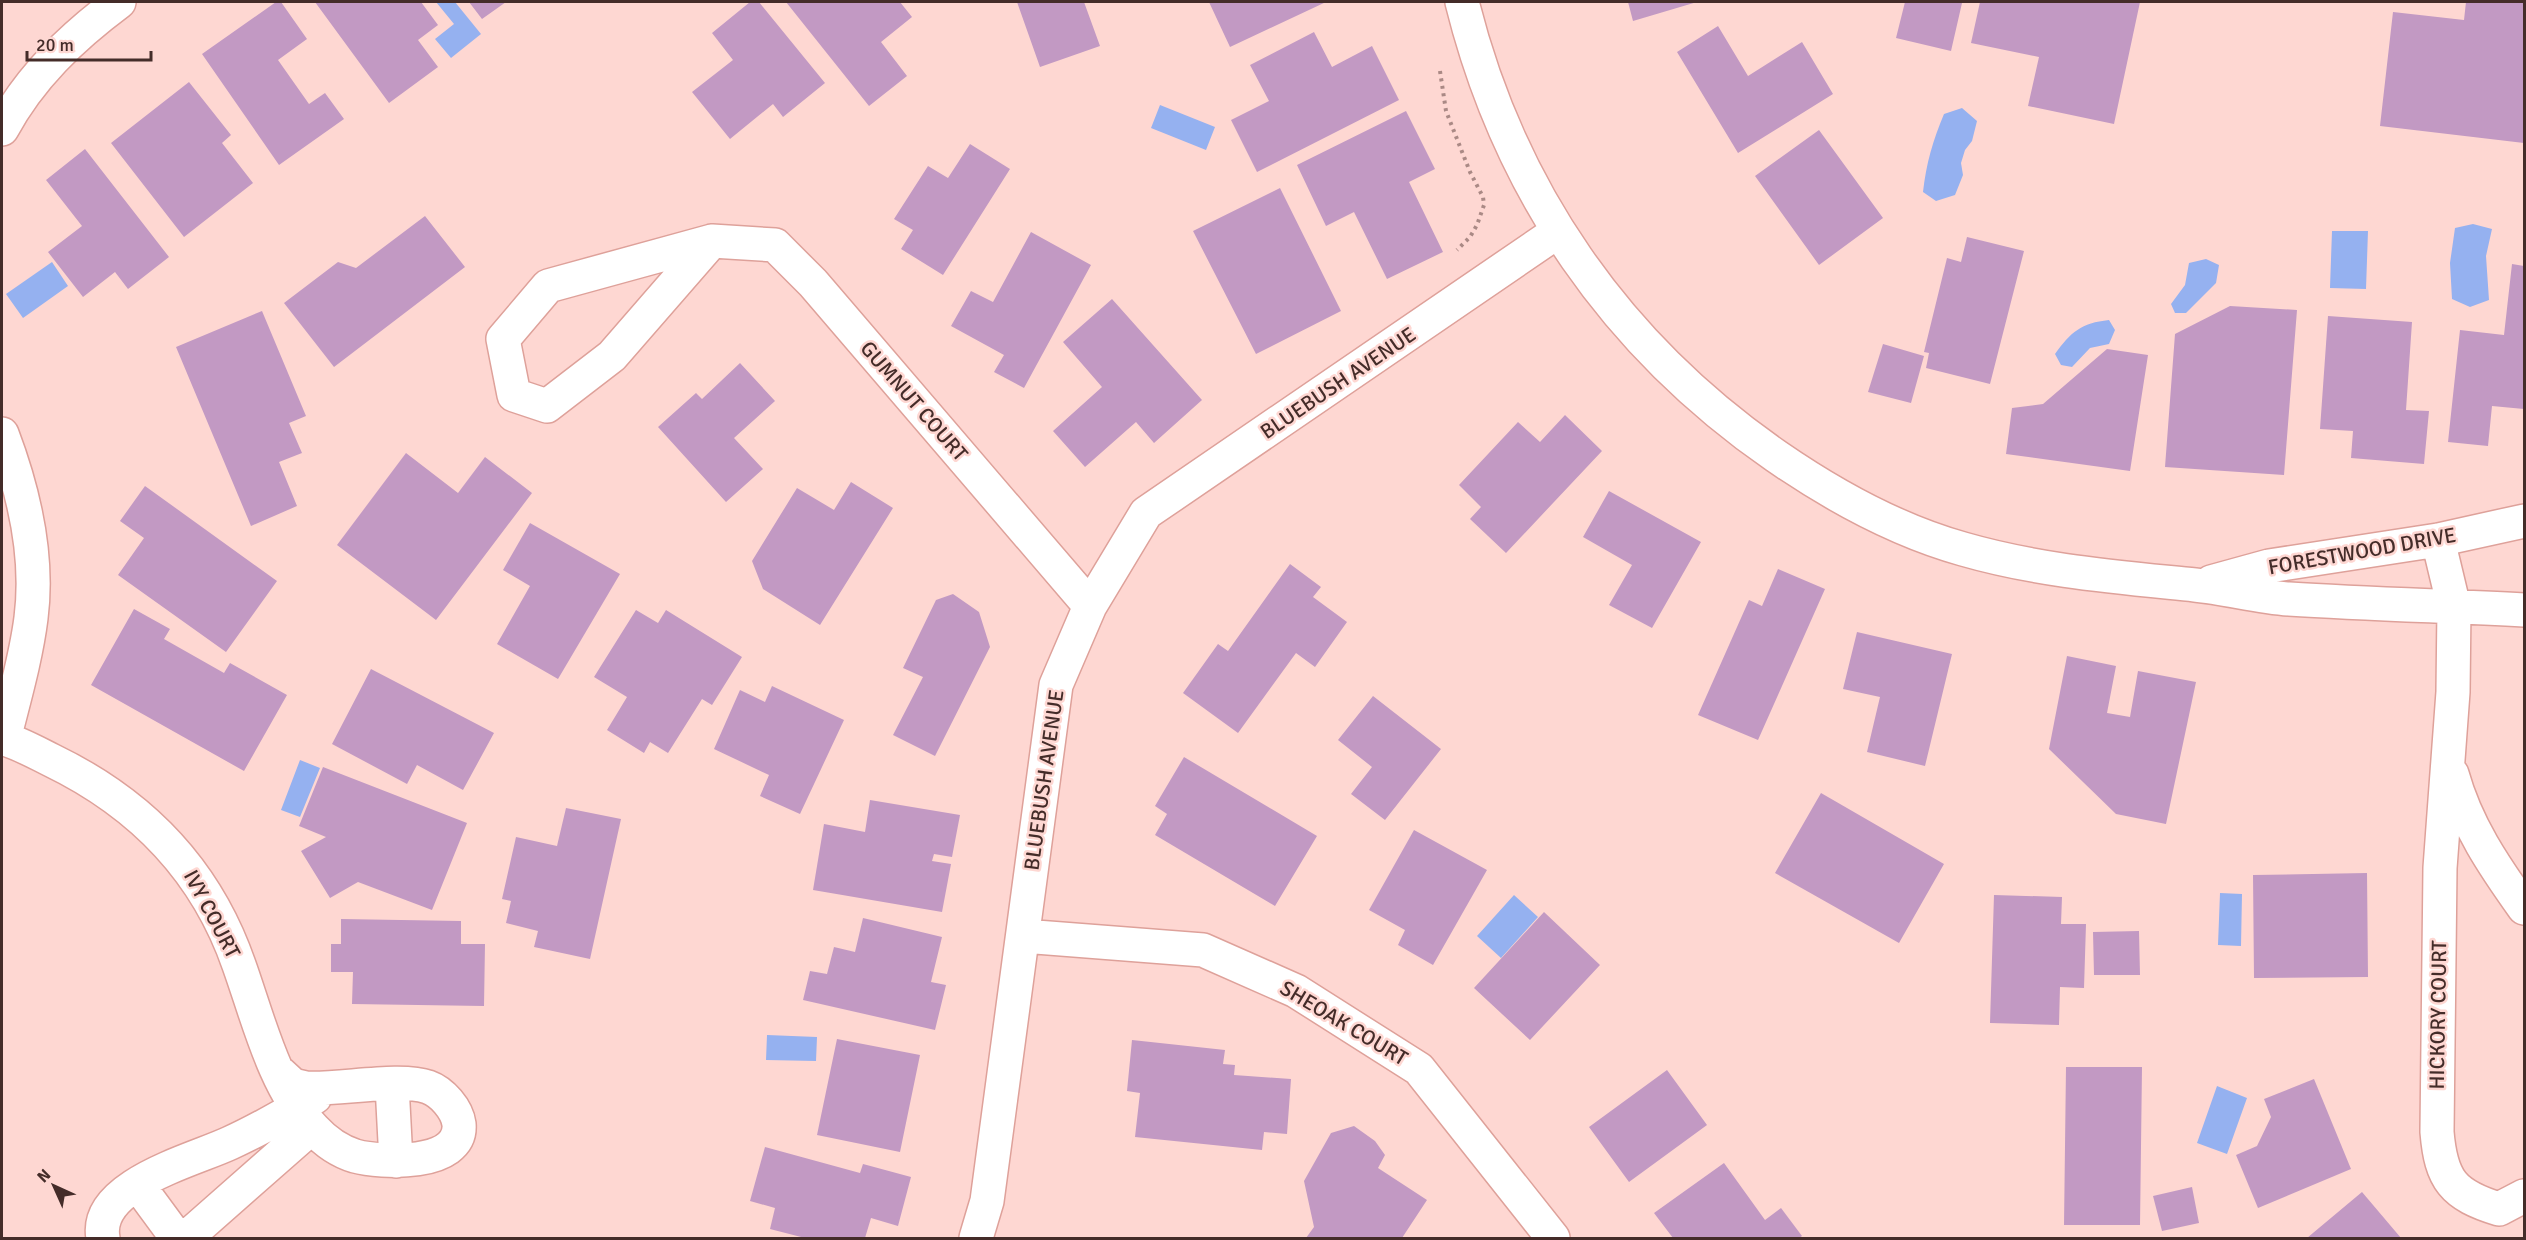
<svg xmlns="http://www.w3.org/2000/svg" width="2526" height="1240" viewBox="0 0 2526 1240" font-family="Signika,sans-serif">
	<rect width="100%" height="100%" fill="#fed7d2"/>
	<!-- water -->
	<path fill="#95b1f0" d="M436 2H455L481 34 451 58 435 39 454 24Z
		M1160 105 1215 127 1206 150 1151 128Z
		M1962 108 1977 121 1972 141 1965 150 1961 163 1963 175 1955 195 1936 201 1923 192C1926 164 1933 140 1944 114Z
		M2473 224 2492 229 2486 256 2489 300 2470 307 2452 299 2450 263 2455 228Z
		M2332 231H2368L2366 289 2330 288Z
		M2206 259 2219 265 2216 283 2186 313H2175L2171 304 2185 285 2189 263Z
		M52 262 68 286 23 318 6 294Z
		M2109 320 2115 330 2109 344 2090 348 2072 367 2061 365 2055 354C2071 332 2081 323 2109 320Z
		M300 760 320 768 300 817 281 810Z
		M2220 893 2242 894 2241 946 2218 945Z
		M1514 895 1538 917 1501 958 1477 936Z
		M767 1035 817 1037 816 1061 766 1060Z
		M2217 1086 2247 1098 2227 1154 2197 1143Z"/>
	<!-- building -->
	<path fill="#c299c3" d="M276 2H281L307 39 278 60 309 104 325 93 344 119 279 165 202 54Z
		M315 2H421L438 25 418 40 438 67 389 103Z
		M469 2H506L482 19Z
		M750 2H759L825 83 783 117 773 104 730 139 692 92 733 60 712 33Z
		M786 2H900L912 17 881 42 907 76 869 106Z
		M1017 2H1084L1100 46 1040 67Z
		M1209 2H1326L1230 47Z
		M1628 2H1697L1633 21Z
		M1905 2 1962 3 1951 51 1896 38Z
		M1980 2H2140L2114 124 2028 106 2039 57 1971 43Z
		M2466 2H2524V143L2380 126 2393 12 2464 20Z
		M1718 26 1748 76 1802 42 1833 94 1738 153 1677 52Z
		M1314 32 1332 67 1372 46 1399 100 1257 172 1231 120 1269 101 1250 65Z
		M189 82 231 135 222 143 253 183 184 237 111 143Z
		M1406 111 1435 169 1409 182 1443 252 1387 279 1354 212 1326 226 1297 165Z
		M1819 130 1883 218 1819 265 1755 176Z
		M970 144 1010 169 943 275 901 249 913 230 894 219 928 166 948 178Z
		M85 149 169 257 128 289 115 272 83 297 48 252 82 226 46 180Z
		M1280 188 1341 311 1256 354 1193 231Z
		M425 216 465 267 334 367 284 303 338 262 356 268Z
		M1031 232 1091 265 1024 388 994 372 1004 355 951 326 971 291 993 302Z
		M1967 237 2024 251 1990 384 1926 368 1929 353 1924 352 1947 258 1961 262Z
		M2512 264 2524 266V409L2492 406 2488 446 2448 442 2460 330 2504 335Z
		M1112 299 1202 400 1154 443 1136 422 1085 467 1053 431 1102 387 1063 342Z
		M2230 306 2297 310 2284 475 2165 467 2175 334Z
		M262 311 306 416 289 423 302 453 279 462 297 506 251 526 176 347Z
		M2328 316 2412 322 2406 410 2429 411 2424 464 2351 458 2353 431 2320 429Z
		M1883 344 1924 356 1911 403 1868 392Z
		M2107 349 2148 355 2130 471 2006 454 2012 408 2043 404Z
		M740 363 775 401 734 438 763 469 726 502 658 427 696 393 702 399Z
		M1565 415 1602 451 1506 553 1470 519 1481 507 1459 485 1518 422 1540 442Z
		M406 453 458 493 485 457 532 493 436 620 337 545Z
		M851 482 893 508 820 625 763 589 752 561 797 488 834 510Z
		M145 486 277 581 226 652 118 575 144 538 120 521Z
		M1609 491 1701 542 1652 628 1609 605 1632 565 1583 537Z
		M530 523 620 574 558 679 497 644 530 586 503 570Z
		M1290 564 1321 587 1313 597 1347 622 1315 667 1296 653 1238 733 1183 693 1218 644 1228 651Z
		M1778 569 1825 589 1758 740 1698 715 1749 600 1762 606Z
		M953 594 979 612 990 647 935 756 893 735 923 677 903 668 936 600Z
		M134 609 170 629 164 639 224 673 230 663 287 695 244 771 91 685Z
		M636 610 658 623 666 610 742 657 712 705 702 699 668 753 650 742 644 753 607 730 627 697 594 677Z
		M1857 632 1952 654 1925 766 1867 752 1880 697 1843 689Z
		M2067 656 2116 666 2107 713 2130 717 2138 671 2196 682 2166 824 2116 814 2049 749Z
		M371 669 494 733 463 790 417 765 407 784 332 744Z
		M772 686 844 720 800 814 760 796 769 775 714 749 740 690 765 702Z
		M1373 696 1441 749 1385 820 1351 794 1372 767 1338 740Z
		M1184 757 1317 836 1275 906 1155 835 1167 814 1155 806Z
		M323 767 467 823 432 910 358 882 330 898 301 851 326 837 299 826Z
		M1821 793 1944 864 1899 943 1775 873Z
		M870 800 960 815 952 857 934 854 932 861 951 864 942 912 813 890 824 824 865 832Z
		M566 808 621 819 590 959 534 947 538 931 506 923 511 901 502 899 516 837 557 846Z
		M1414 830 1487 870 1433 965 1398 945 1405 930 1369 910Z
		M2367 873 2368 977 2254 978 2253 875Z
		M1994 895 2062 897 2061 924H2086L2084 988 2060 987 2059 1025 1990 1023Z
		M1544 912 1600 965 1530 1040 1474 988Z
		M863 918 942 937 931 982 946 985 935 1030 803 1000 810 971 827 974 834 947 855 952Z
		M341 919 461 921V944H485L484 1006 352 1004 353 972H331V944H341Z
		M2139 931 2140 975H2094L2093 932Z
		M837 1039 920 1055 900 1152 817 1135Z
		M1132 1040 1225 1050 1223 1064 1235 1065 1234 1075 1291 1079 1287 1134 1264 1132 1262 1150 1135 1137 1140 1093 1127 1091Z
		M2066 1067H2142L2140 1225H2064Z
		M1667 1070 1707 1125 1629 1182 1589 1127Z
		M2314 1079 2351 1169 2258 1208 2236 1155 2257 1146 2271 1117 2264 1099Z
		M1354 1126 1375 1141 1385 1155 1378 1168 1427 1200 1402 1238H1306L1314 1227 1304 1181 1331 1133Z
		M765 1147 860 1173 863 1164 911 1177 898 1226 871 1218 865 1238H805L770 1229 775 1208 750 1201Z
		M1724 1163 1765 1220 1781 1208 1802 1236 1799 1238H1673L1654 1213Z
		M2192 1187 2199 1223 2162 1231 2153 1196Z
		M2362 1192 2401 1238H2307Z"/>
	<g fill="none" stroke-linecap="round" stroke-linejoin="round">
		<!-- minor casing -->
		<g stroke="#dea19a" stroke-width="36">
			<path id="minor" d="M1462 2C1509 191 1616 345 1776 456 1834 496 1895 530 1963 549 2039 571 2117 577 2195 585 2227 588 2257 597 2289 599 2367 604 2446 606 2524 610
				M2 129C30 77 72 37 119 2
				M712 241 612 356 547 406 514 395 503 339 548 286 712 241 775 245 813 283 1090 606
				M2 434C24 492 39 556 31 618 26 658 14 699 4 739
				M2438 540 2454 607 2453 692 2440 868 2437 1132C2441 1180 2453 1195 2499 1209L2524 1196
				M2211 582 2269 566 2438 540 2524 521
				M2 738C19 743 35 752 51 760 140 803 206 870 239 965 258 1018 274 1087 314 1129 325 1141 339 1151 355 1156 380 1163 463 1167 459 1124 457 1109 442 1092 428 1087 400 1077 339 1090 306 1088L293 1085 280 1073
				M2452 774C2466 825 2494 866 2524 908
				M1023 936 1203 950 1296 991 1419 1069 1553 1238
				M392 1085 396 1161
				M138 1185 177 1238
				M103 1238C93 1185 194 1160 230 1143 259 1130 288 1113 315 1097
				M186 1238 312 1127
				M976 1238 987 1201 1056 685 1090 606 1146 513 1557 232"/>
		</g>
		<!-- path -->
		<path stroke="#aa8985" stroke-width="4" stroke-dasharray="3 4.5" stroke-linecap="butt" d="M1440 71 1446 111 1470 172 1483 197 1484 205 1477 225 1470 237 1457 250"/>
		<!-- minor -->
		<use href="#minor" stroke="#fff" stroke-width="33"/>
	</g>
	<g text-anchor="middle" stroke-width="5" stroke-linejoin="round" paint-order="stroke">
		<!-- street labels -->
		<g font-size="21" fill="#442c29" stroke="#fed7d2">
			<text transform="translate(1338 383) rotate(-34)" y="7">BLUEBUSH AVENUE</text>
			<text transform="translate(914 401) rotate(49)" y="7">GUMNUT COURT</text>
			<text transform="translate(2362 551) rotate(-10)" y="7">FORESTWOOD DRIVE</text>
			<text transform="translate(1044 780) rotate(-82)" y="7">BLUEBUSH AVENUE</text>
			<text transform="translate(212 914) rotate(62)" y="7">IVY COURT</text>
			<text transform="translate(2438 1015) rotate(-89)" y="7">HICKORY COURT</text>
			<text transform="translate(1344 1023) rotate(31)" y="7">SHEOAK COURT</text>
		</g>
	</g>
	<!-- border -->
	<rect width="2526" height="1240" fill="none" stroke="#442c29" stroke-width="6"/>
	<!-- north arrow -->
	<g transform="translate(54 1186) rotate(315)" stroke="#fed7d2" stroke-width="4.5" paint-order="stroke">
	<path d="M0-4.5L10 22L0 15L-10 22Z" fill="#442c29"/>
	<text y="-9" font-size="16" font-weight="bold" text-anchor="middle" fill="#442c29">N</text>
	</g>
	<!-- scale -->
	<path d="M27 51v9h124v-9" fill="none" stroke="#442c29" stroke-width="3"/>
	<text x="36" y="51" font-size="18" fill="#442c29" stroke="#fed7d2" stroke-width="4.5" paint-order="stroke">20 m</text>
</svg>
